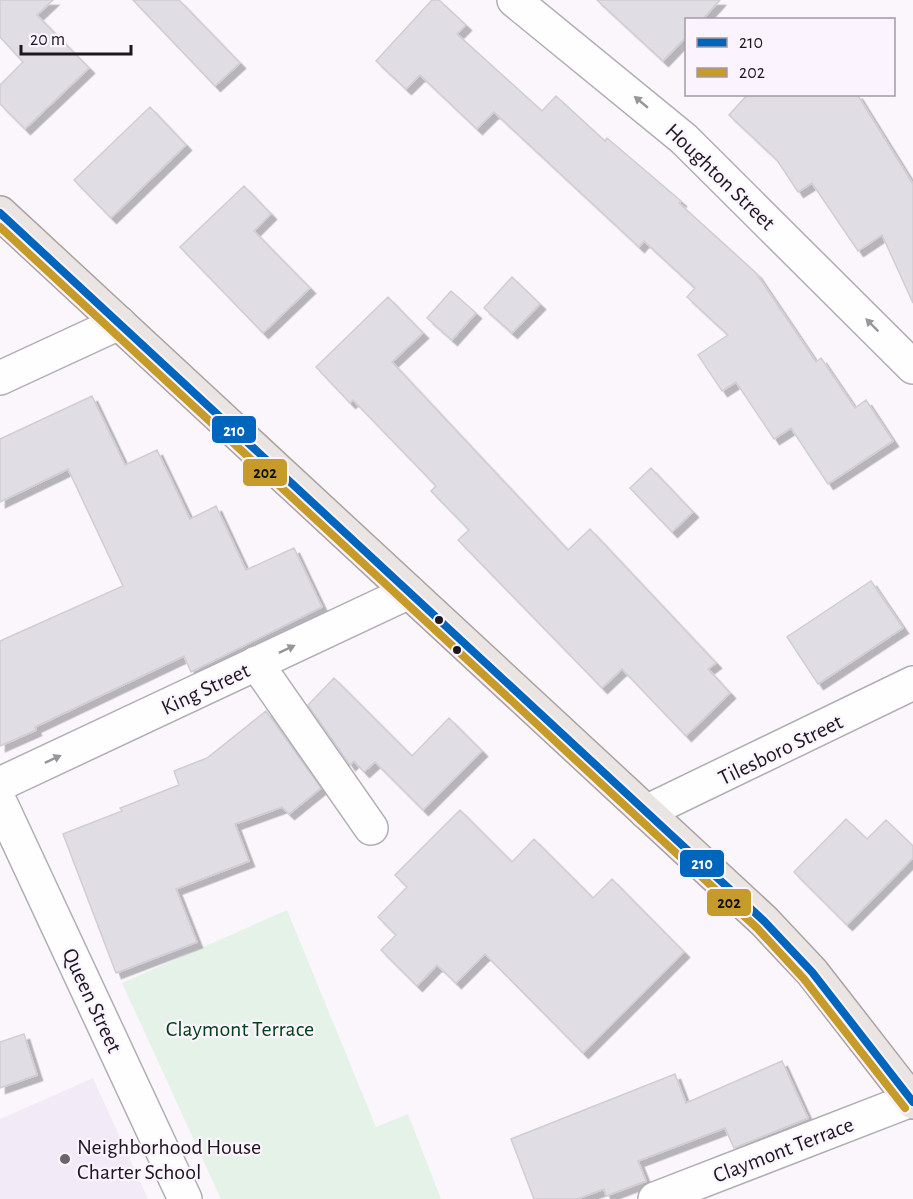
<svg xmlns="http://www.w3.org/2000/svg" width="913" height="1199" viewBox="0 0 913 1199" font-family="'Alegreya Sans',sans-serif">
	<defs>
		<filter id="shadow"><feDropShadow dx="5.5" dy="5.5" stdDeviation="0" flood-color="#0004"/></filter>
	</defs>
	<rect width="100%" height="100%" fill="#faf6fc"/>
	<!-- built -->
	<path fill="#f3eaf7" d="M93 1078 148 1199H0V1119Z"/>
	<!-- green -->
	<path fill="#e5f2e8" d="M287 910 376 1127 408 1114 441 1199H221L122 983Z"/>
	<!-- building -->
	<path fill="#e0dde4" stroke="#d0cdd5" stroke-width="1.5" filter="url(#shadow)" d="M0 0H53L37 15 89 68 25 129 0 104V85L23 62 0 37Z
		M133 0H179L240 63 215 86Z
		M432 0H439L466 25 457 34 542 111 556 96 605 141 607 138 681 201 679 203 756 273 816 362 821 358 855 408 866 400 893 441 828 484 791 428 774 439 736 382 722 391 698 355 728 335 687 297 695 288 644 241 639 247 494 112 477 129 420 75 406 89 376 61Z
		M597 0H720L702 20H687V36L663 61Z
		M748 94H857L913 184V303L882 235 858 251 812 183 798 192 777 160 729 115Z
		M150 107 186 145 111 218 74 180Z
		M244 186 271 214 254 231 310 288 263 333 180 247Z
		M512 277 540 304 512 333 484 308Z
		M451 291 476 313 452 340 427 318Z
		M388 297 423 333 392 362 568 550 590 529 716 663 708 669 730 693 686 736 622 669 602 688 458 540 469 530 431 491 436 486 353 400 350 403 316 367Z
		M92 396 125 465 157 450 190 519 216 506 246 570 294 548 322 607 191 672 184 656 35 727 36 730 0 746V641L123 586 68 469 0 502V439Z
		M651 468 693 512 672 532 630 488Z
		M871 581 903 628 818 684 787 637Z
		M334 678 412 756 449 718 482 751 423 810 375 762 364 772 354 761 350 765 308 705Z
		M266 711 321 788 289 814 282 807 235 824 249 861 176 889 197 942 116 973 63 834 122 811 120 808 179 785 174 771 207 758Z
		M460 810 512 862 534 839 593 898 612 879 684 952 583 1053 485 954 456 983 437 965 417 986 381 950 396 935 378 917 407 887 395 875Z
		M846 819 867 839 886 820 913 846V858L847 925 794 872Z
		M24 1034 37 1075 0 1088V1042Z
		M782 1061 808 1118 734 1148 725 1128 638 1161 646 1181 606 1196 604 1189 577 1199H534L511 1139 675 1074 686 1103Z"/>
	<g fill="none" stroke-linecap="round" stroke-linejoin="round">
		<!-- minor casing -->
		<g stroke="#b2adb5" stroke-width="36">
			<path id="minor" d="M514 0 684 139 913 367
				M0 378 119 323
				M256 663 371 828
				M0 784 409 592
				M0 802 185 1199
				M646 812 913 683
				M655 1199 911 1100"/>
		</g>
		<!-- major casing -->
		<g stroke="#ada2a2" stroke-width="36">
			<path id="major" d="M0 213 764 921 812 972 913 1102"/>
		</g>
		<!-- minor -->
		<use href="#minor" stroke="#fefeff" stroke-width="33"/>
		<!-- major -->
		<use href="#major" stroke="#eae4e2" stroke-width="33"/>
		<!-- bus-1 casing -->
		<g stroke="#fbf4fe" stroke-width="12">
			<path id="bus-1" d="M0 213 764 921 812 972 913 1102"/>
		</g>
		<!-- bus-2 casing -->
		<g stroke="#fbf4fe" stroke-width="12">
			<path id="bus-2" d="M0 227 757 928 804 979 905 1108"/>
		</g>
		<!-- bus-1 -->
		<use href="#bus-1" stroke="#0065bd" stroke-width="8"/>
		<!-- bus-2 -->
		<use href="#bus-2" stroke="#c69b29" stroke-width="8"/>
	</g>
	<!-- one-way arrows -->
	<defs><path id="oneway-solid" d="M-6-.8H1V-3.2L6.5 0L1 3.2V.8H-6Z" transform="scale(1.5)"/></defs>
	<g fill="#98969a">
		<use href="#oneway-solid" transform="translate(641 102) rotate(-140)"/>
		<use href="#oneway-solid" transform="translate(872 325) rotate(-135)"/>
		<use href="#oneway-solid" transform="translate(287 649) rotate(-25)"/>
		<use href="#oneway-solid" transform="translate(53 759) rotate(-25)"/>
	</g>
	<!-- markers -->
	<g fill="#1c161f" stroke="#fbf4fe" stroke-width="2">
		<circle cx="439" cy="620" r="5"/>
		<circle cx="457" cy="650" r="5"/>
	</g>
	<circle fill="#6a646c" stroke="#fbf4fe" stroke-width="2" cx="65" cy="1159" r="6"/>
	<g text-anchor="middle" stroke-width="4.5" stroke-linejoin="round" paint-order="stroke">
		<!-- street labels -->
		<g font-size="22" fill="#1c161f" stroke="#fbf4fe">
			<text transform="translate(721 176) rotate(44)" y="8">Houghton Street</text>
			<text transform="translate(205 688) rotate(-25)" y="8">King Street</text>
			<text transform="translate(780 749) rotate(-26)" y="8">Tilesboro Street</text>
			<text transform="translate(93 1000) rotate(65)" y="8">Queen Street</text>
			<text transform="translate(783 1149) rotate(-21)" y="8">Claymont Terrace</text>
		</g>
		<!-- park labels -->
		<g font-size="22" fill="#004217" stroke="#fbf4fe">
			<text x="240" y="1036">Claymont Terrace</text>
		</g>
		<!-- poi labels -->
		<g font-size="22" fill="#1c161f" stroke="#fbf4fe" text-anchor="start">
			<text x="77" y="1154">Neighborhood House<tspan x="77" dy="25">Charter School</tspan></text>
		</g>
	</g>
	<g stroke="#fbf4fe" stroke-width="2">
		<rect x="211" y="415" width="46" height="29" rx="6" fill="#0065bd"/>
		<rect x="242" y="458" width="46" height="29" rx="6" fill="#c69b29"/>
		<rect x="679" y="849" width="46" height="29" rx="6" fill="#0065bd"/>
		<rect x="706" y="888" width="46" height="29" rx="6" fill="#c69b29"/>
	</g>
	<g font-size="16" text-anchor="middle" font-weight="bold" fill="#fff">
		<text x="234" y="436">210</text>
		<text x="702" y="869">210</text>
	</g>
	<g font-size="16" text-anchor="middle" font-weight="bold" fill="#111">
		<text x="265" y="478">202</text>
		<text x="729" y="908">202</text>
	</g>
	<!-- legend -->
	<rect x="685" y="18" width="210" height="78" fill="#fbf4fe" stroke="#a29ba5" stroke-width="1.5"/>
	<rect x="697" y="38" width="30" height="9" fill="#0065bd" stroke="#a29ba5" stroke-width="1.5"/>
	<text x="739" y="48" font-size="18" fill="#1c161f">210</text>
	<rect x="697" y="68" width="30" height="9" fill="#c69b29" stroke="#a29ba5" stroke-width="1.5"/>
	<text x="739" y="78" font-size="18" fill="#1c161f">202</text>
	<!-- scale -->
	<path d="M21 45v9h110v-9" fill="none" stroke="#1c161f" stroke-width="3"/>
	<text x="30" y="45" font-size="18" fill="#1c161f" stroke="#fbf4fe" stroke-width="4.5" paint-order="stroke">20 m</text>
</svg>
